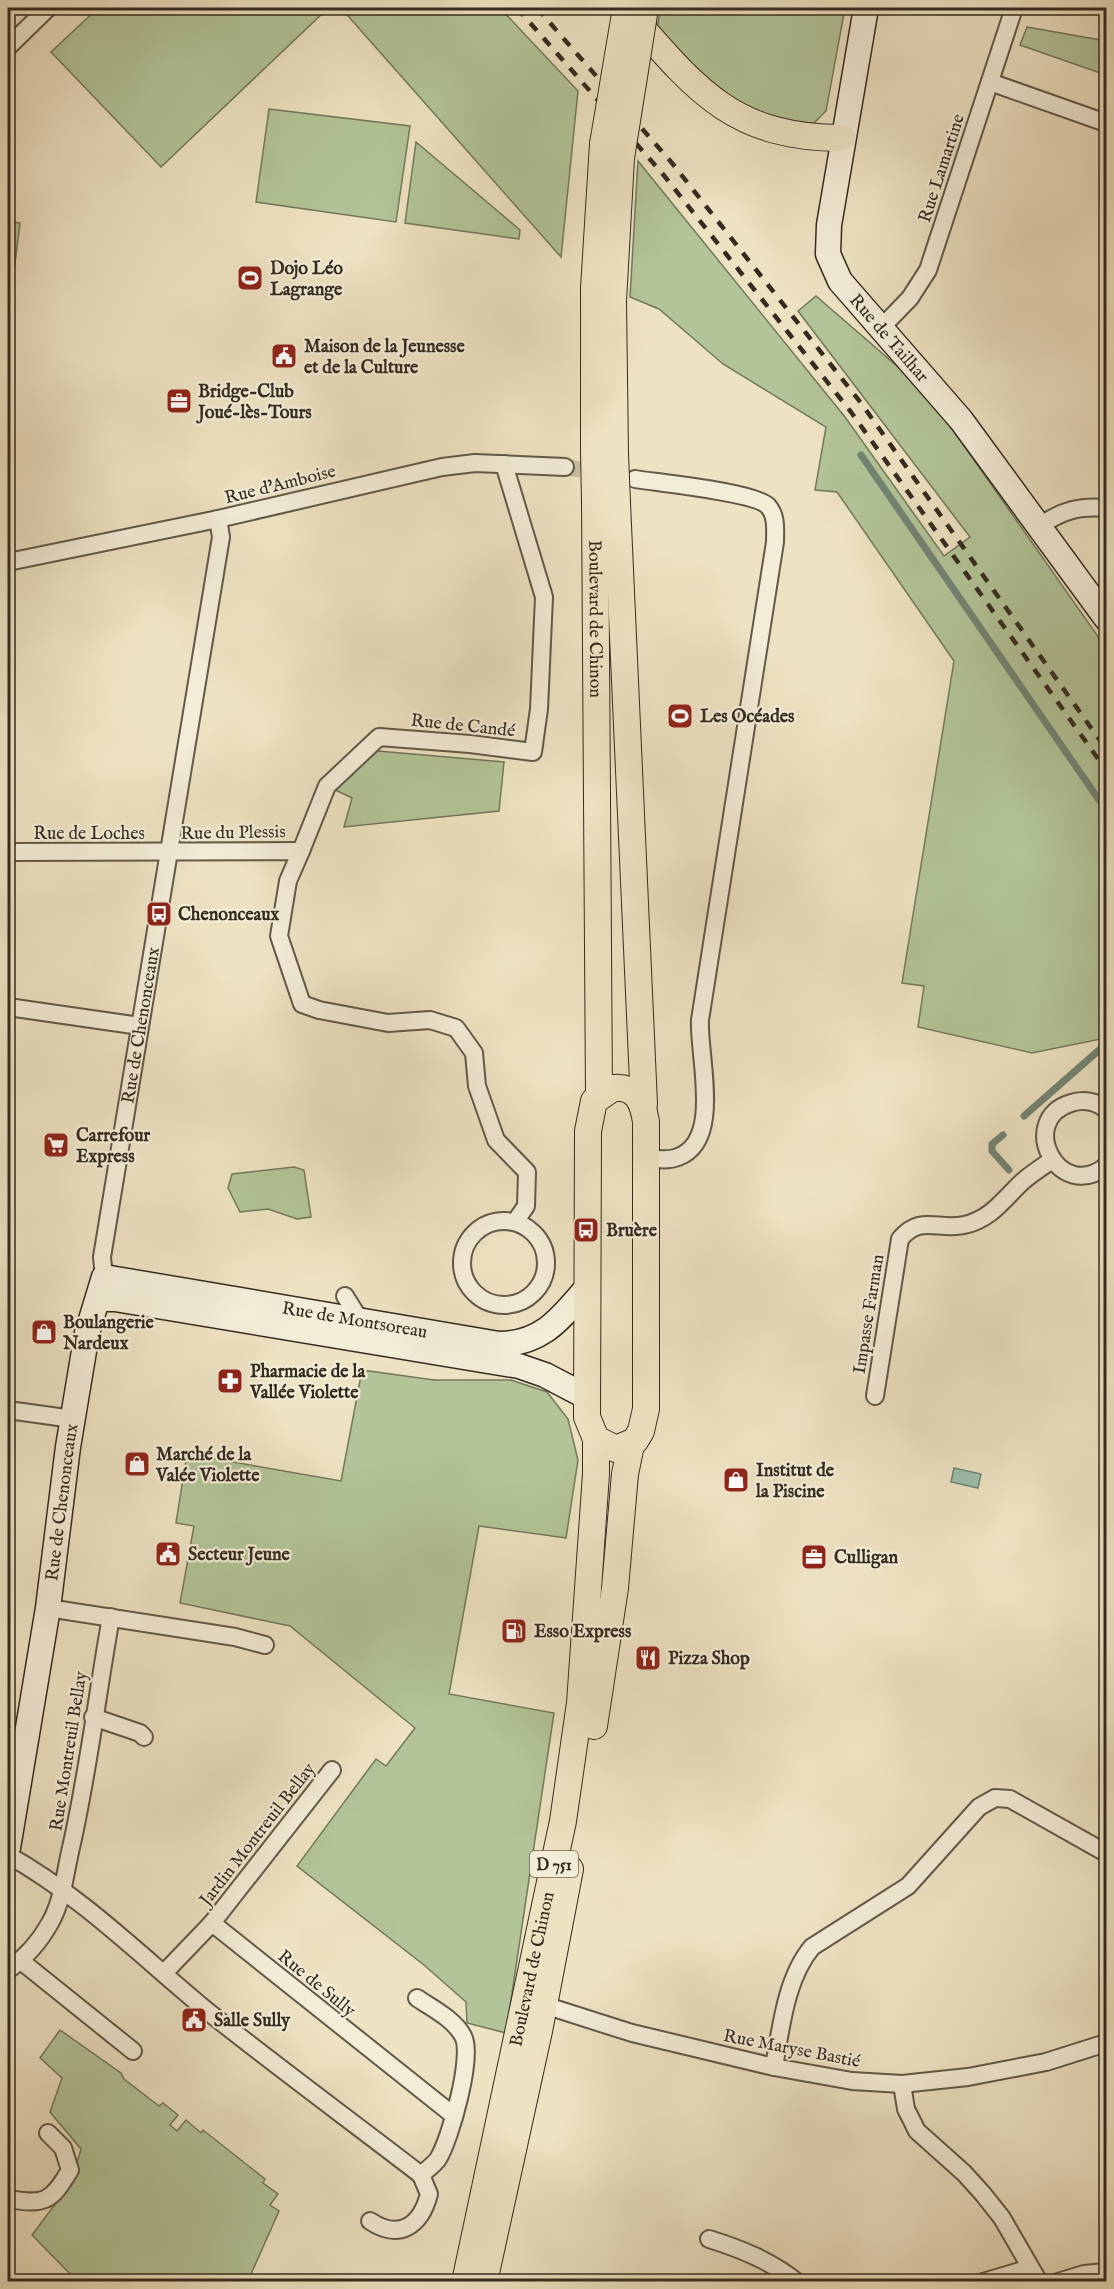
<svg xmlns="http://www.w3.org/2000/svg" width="1114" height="2289" viewBox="0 0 1114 2289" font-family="'IM FELL English',serif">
	<rect width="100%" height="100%" fill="#ede2c2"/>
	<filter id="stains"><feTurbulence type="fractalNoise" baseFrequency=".00333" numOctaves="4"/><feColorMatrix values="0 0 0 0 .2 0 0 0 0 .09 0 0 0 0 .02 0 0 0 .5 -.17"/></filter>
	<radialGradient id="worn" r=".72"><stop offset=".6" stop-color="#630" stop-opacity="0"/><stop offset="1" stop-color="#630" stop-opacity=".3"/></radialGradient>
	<!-- green -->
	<path fill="#b2c498" stroke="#73785c" stroke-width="1.5" d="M98 8H321L325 11 161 167 51 52Z
		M341 8H500L578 91 561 257Z
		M661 8H845L826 111 813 124C780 125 740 108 714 88 693 72 675 46 657 27Z
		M1027 27 1106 41V75L1020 45Z
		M269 109 410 126 396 222 256 202Z
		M416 142 520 230 519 239 405 223Z
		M638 161 845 417 944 556 970 537 798 311 816 296 913 380 953 430 1106 648V1038L1032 1053 918 1027 924 986 902 983 954 661 837 492 815 490 826 427 723 364 659 309 630 297Z
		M8 221 20 223 8 320Z
		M378 751 504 762 499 811 344 827 352 798 327 786 346 766Z
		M294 1167 304 1170 311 1217 297 1219 268 1209 240 1212 228 1188 232 1174Z
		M362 1370 434 1380H511L547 1392 568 1419 578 1460 566 1538 479 1526 449 1694 554 1713 506 2033 467 2023 466 2002 424 1965 297 1866 376 1759 386 1766 415 1728 290 1626 180 1603 194 1526 176 1523 187 1454 341 1481Z
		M60 2030 121 2073 124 2079 159 2106 163 2103 178 2115 170 2125 177 2131 186 2120 201 2133 203 2130 265 2179 263 2183 278 2194 270 2205 279 2211 248 2281H77L32 2235 71 2183 81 2149 50 2112 62 2078 40 2058Z"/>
	<!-- water -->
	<path fill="#9bbfac" stroke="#728474" stroke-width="1.5" d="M954 1468 981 1474 978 1488 951 1482Z"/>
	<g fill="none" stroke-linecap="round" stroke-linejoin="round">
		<!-- stream -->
		<path stroke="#728474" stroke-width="7" d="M861 455 1106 810
			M1024 1116 1106 1044
			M1003 1135 992 1144V1151L1009 1170"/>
		<!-- street-tunnel -->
		<path stroke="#c8bda1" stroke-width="16" stroke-dasharray="16 8" stroke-linecap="butt" d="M565 467 602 473"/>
		<!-- street casing -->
		<g stroke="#625948" stroke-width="20">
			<g id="street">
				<path d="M8 47 48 8"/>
				<path d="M990 82 1106 123"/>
				<path d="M881 328 910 298 928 270 1014 8"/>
				<path d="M635 479C660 483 754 492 768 506 777 516 775 530 775 542L700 1020C698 1056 723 1141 678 1157 668 1161 656 1159 646 1158"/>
				<path d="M1040 526C1062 510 1080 506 1106 508"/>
				<path d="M8 562 218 519 442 467 475 463 565 467"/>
				<path d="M301 851 327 786 379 737 470 744 533 752 539 709 544 597 504 464"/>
				<path d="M8 852 301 851 288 881 279 936 302 1004 319 1010 388 1023 430 1020 456 1028 474 1053 477 1086 496 1140 527 1172 526 1206 515 1222"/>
				<path d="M8 1007 140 1026"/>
				<path d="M1106 1110C1097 1101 1083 1099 1071 1103 1016 1120 1059 1204 1106 1166"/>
				<circle cx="504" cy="1263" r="42"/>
				<path id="s1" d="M104 1277 102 1257 221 537 218 519"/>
				<path d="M345 1296 360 1320"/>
				<path d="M875 1396 900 1239C921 1214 938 1231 964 1225 990 1220 1004 1199 1022 1182 1031 1174 1042 1167 1052 1160"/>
				<path d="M8 1410 73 1419"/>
				<path d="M48 1608 235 1637 265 1645"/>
				<path d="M93 1717 140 1733 144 1737"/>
				<path d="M8 1855C83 1897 145 1960 211 2014 280 2069 351 2121 421 2175 426 2170 434 2165 438 2159 450 2140 474 2056 463 2036 454 2019 432 2008 417 1998"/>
				<path d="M212 1923 332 1770"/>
				<path d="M21 1961 133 2051"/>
				<path d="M8 1970C25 1958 40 1941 50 1923 62 1902 65 1875 70 1852 88 1775 97 1695 111 1617"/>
				<path d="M164 1973 212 1923 453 2115"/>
				<path d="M544 2005 632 2033 774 2067 852 2081 902 2084 968 2077 1046 2062 1106 2043"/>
				<path d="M774 2067C781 2027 786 1978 812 1947L908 1886 979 1807 995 1798 1010 1799 1106 1853"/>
				<path d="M902 2084 906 2109 917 2131 964 2173 983 2194 1002 2218 1039 2282"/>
				<path d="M8 2199C45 2205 51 2202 70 2170L63 2148 48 2133"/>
				<path d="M370 2221C400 2241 421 2225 429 2194L421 2175"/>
				<path d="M709 2239C741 2249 771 2261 797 2282"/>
				<path d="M983 2282 1030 2268"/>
				<path d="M1058 2282 1084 2274 1106 2272"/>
			</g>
		</g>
		<!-- secondary casing -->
		<g stroke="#342b1f" stroke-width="27">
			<g id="secondary">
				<path id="s2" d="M866 8 829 225 828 254 840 281 961 420 1106 618"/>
				<path d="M100 1299H115L519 1366 545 1375 587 1397"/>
				<path id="s3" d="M8 1848 48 1608 68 1447 87 1333 104 1277 499 1344C542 1344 560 1319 586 1289"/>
			</g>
		</g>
		<!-- primary casing -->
		<g stroke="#342b1f" stroke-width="28">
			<g id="primary">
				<path d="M630 14C696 90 734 138 842 138"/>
				<path d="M594 452V288L603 144"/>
				<path d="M615 454 613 301 621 158"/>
				<path id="s4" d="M595 502 599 1095"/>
				<path d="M617 503 644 1104"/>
				<path d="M613 1088C636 1086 643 1101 646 1122V1409L641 1431 635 1441 616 1449 596 1439 587 1417 588 1131 594 1101Z"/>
				<path d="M594 1726 615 1588 625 1474 631 1445"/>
				<path id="s5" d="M465 2282 563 1821 580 1703 596 1474V1439"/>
				<path d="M484 2282 539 2031 570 1869"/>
			</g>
		</g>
		<!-- street -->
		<use href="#street" stroke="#f3ecd7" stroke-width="16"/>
		<!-- secondary -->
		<use href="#secondary" stroke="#f3ecd7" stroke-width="24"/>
		<!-- primary -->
		<use href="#primary" stroke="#ede2c2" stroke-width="26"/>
		<!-- rail -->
		<path stroke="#342b1f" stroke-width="4.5" stroke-dasharray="10 10" stroke-linecap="butt" d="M517 8 662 173 851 412 1106 770
			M537 8 672 163 861 403 1106 749"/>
		<!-- primary-bridge casing -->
		<g stroke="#342b1f" stroke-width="28" stroke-linecap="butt">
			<path id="primary-bridge" d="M603 144 626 8
				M621 158 645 8
				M594 452 595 502
				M615 454 617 503"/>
		</g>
		<!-- primary-bridge -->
		<use href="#primary-bridge" stroke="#ede2c2" stroke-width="26"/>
	</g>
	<!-- icons -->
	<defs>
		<g id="stadium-square" transform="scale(1.35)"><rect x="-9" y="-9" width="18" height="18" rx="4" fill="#8f2418" stroke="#f3ecd7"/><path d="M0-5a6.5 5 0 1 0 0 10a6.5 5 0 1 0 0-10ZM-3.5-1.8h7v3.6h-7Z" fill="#fff"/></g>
		<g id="civic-square" transform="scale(1.35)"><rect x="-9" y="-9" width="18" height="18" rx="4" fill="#8f2418" stroke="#f3ecd7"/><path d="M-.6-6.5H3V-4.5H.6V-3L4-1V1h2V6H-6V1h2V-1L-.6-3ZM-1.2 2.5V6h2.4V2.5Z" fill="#fff"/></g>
		<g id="office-square" transform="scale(1.35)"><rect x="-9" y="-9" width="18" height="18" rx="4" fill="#8f2418" stroke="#f3ecd7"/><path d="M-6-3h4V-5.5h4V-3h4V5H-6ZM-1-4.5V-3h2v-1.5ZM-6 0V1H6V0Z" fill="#fff"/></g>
		<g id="bus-square" transform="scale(1.35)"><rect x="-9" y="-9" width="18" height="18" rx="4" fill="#8f2418" stroke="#f3ecd7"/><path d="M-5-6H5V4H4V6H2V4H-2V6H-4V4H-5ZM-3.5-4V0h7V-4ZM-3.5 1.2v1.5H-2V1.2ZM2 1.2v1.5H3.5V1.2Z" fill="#fff"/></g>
		<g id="supermarket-square" transform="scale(1.35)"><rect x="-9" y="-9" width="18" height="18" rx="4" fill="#8f2418" stroke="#f3ecd7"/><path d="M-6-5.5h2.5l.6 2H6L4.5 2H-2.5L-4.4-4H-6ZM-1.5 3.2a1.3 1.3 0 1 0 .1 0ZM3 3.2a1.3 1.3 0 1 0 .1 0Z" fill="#fff"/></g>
		<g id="shop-square" transform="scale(1.35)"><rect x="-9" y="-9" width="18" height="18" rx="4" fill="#8f2418" stroke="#f3ecd7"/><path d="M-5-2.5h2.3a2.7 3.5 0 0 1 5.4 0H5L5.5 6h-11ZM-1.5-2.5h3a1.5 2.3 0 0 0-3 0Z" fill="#fff"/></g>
		<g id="pharmacy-square" transform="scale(1.35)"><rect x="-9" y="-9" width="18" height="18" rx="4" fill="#8f2418" stroke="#f3ecd7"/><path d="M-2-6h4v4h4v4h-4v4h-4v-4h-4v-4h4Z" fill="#fff"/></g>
		<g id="fuel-square" transform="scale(1.35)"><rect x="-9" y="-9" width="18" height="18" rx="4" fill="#8f2418" stroke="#f3ecd7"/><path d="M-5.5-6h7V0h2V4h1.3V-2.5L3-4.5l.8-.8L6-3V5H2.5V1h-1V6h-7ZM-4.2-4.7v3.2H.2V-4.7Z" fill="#fff"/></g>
		<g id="restaurant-square" transform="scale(1.35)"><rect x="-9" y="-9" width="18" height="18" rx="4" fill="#8f2418" stroke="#f3ecd7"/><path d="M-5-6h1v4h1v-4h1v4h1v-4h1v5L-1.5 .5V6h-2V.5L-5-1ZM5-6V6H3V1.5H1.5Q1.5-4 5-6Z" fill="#fff"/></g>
	</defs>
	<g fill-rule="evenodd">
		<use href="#stadium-square" x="250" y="278"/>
		<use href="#civic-square" x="284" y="356"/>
		<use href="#office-square" x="179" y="401"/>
		<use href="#stadium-square" x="680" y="716"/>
		<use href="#bus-square" x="159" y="914"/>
		<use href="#supermarket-square" x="56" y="1145"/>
		<use href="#bus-square" x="586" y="1230"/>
		<use href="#shop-square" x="44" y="1332"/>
		<use href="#pharmacy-square" x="230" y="1381"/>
		<use href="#shop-square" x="137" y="1464"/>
		<use href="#shop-square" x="736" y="1480"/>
		<use href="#civic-square" x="168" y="1554"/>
		<use href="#office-square" x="814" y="1557"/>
		<use href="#fuel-square" x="514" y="1631"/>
		<use href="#restaurant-square" x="648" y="1658"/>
		<use href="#civic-square" x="194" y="2020"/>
	</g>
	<g text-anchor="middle" stroke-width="4.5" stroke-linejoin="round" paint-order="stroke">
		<!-- shield labels -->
		<rect fill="#f3ecd7" stroke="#6d6556" stroke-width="1.5" x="530" y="1851" width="48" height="26" rx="4.5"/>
		<g font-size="16" font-weight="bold" fill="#342b1f">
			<text x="554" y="1870">D 751</text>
		</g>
		<!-- street labels -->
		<g font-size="18" fill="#342b1f" stroke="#f3ecd7">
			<text transform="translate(941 168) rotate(-72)" y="6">Rue Lamartine</text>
			<text dy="6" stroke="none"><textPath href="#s2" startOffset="354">Rue de Tailhar</textPath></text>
			<text transform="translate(280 484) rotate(-14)" y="6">Rue d'Amboise</text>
			<text dy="6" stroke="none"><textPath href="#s4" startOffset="117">Boulevard de Chinon</textPath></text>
			<text transform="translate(463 725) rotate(6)" y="6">Rue de Candé</text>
			<text transform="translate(233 832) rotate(-1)" y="6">Rue du Plessis</text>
			<text x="89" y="839">Rue de Loches</text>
			<text dy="6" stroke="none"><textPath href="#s1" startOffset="255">Rue de Chenonceaux</textPath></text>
			<text transform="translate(868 1314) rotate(-81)" y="6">Impasse Farman</text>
			<text dy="6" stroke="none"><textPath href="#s3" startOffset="834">Rue de Montsoreau</textPath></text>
			<text dy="6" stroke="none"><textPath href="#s3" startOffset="350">Rue de Chenonceaux</textPath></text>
			<text transform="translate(68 1751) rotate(-81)" y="6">Rue Montreuil Bellay</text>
			<text transform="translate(257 1834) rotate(-52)" y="6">Jardin Montreuil Bellay</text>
			<text dy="6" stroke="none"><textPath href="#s5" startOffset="320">Boulevard de Chinon</textPath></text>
			<text transform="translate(317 1983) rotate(39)" y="6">Rue de Sully</text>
			<text transform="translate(792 2048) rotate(11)" y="6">Rue Maryse Bastié</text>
		</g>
		<!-- poi labels -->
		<g font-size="18" font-weight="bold" fill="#342b1f" stroke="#f3ecd7" text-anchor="start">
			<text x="270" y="274">Dojo Léo<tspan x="270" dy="21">Lagrange</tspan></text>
			<text x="304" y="352">Maison de la Jeunesse<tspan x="304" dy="21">et de la Culture</tspan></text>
			<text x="198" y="397">Bridge-Club<tspan x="198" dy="21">Joué-lès-Tours</tspan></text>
			<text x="700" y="722">Les Océades</text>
			<text x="178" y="920">Chenonceaux</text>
			<text x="76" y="1141">Carrefour<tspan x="76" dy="21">Express</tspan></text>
			<text x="606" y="1236">Bruère</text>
			<text x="63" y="1328">Boulangerie<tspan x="63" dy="21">Nardeux</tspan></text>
			<text x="250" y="1377">Pharmacie de la<tspan x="250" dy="21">Vallée Violette</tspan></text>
			<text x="156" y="1460">Marché de la<tspan x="156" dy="21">Valée Violette</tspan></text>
			<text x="756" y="1476">Institut de<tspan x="756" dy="21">la Piscine</tspan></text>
			<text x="188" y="1560">Secteur Jeune</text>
			<text x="834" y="1563">Culligan</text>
			<text x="534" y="1637">Esso Express</text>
			<text x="668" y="1664">Pizza Shop</text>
			<text x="214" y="2026">Salle Sully</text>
		</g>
	</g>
	<!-- margin -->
	<rect width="1114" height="2289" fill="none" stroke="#ede2c2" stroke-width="30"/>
	<rect x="9" y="9" width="1096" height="2271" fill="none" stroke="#342b1f" stroke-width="3"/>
	<rect x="15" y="15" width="1084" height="2259" fill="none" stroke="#342b1f" stroke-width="1.5"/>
	<rect width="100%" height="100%" filter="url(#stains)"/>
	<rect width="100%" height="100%" fill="url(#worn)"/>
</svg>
